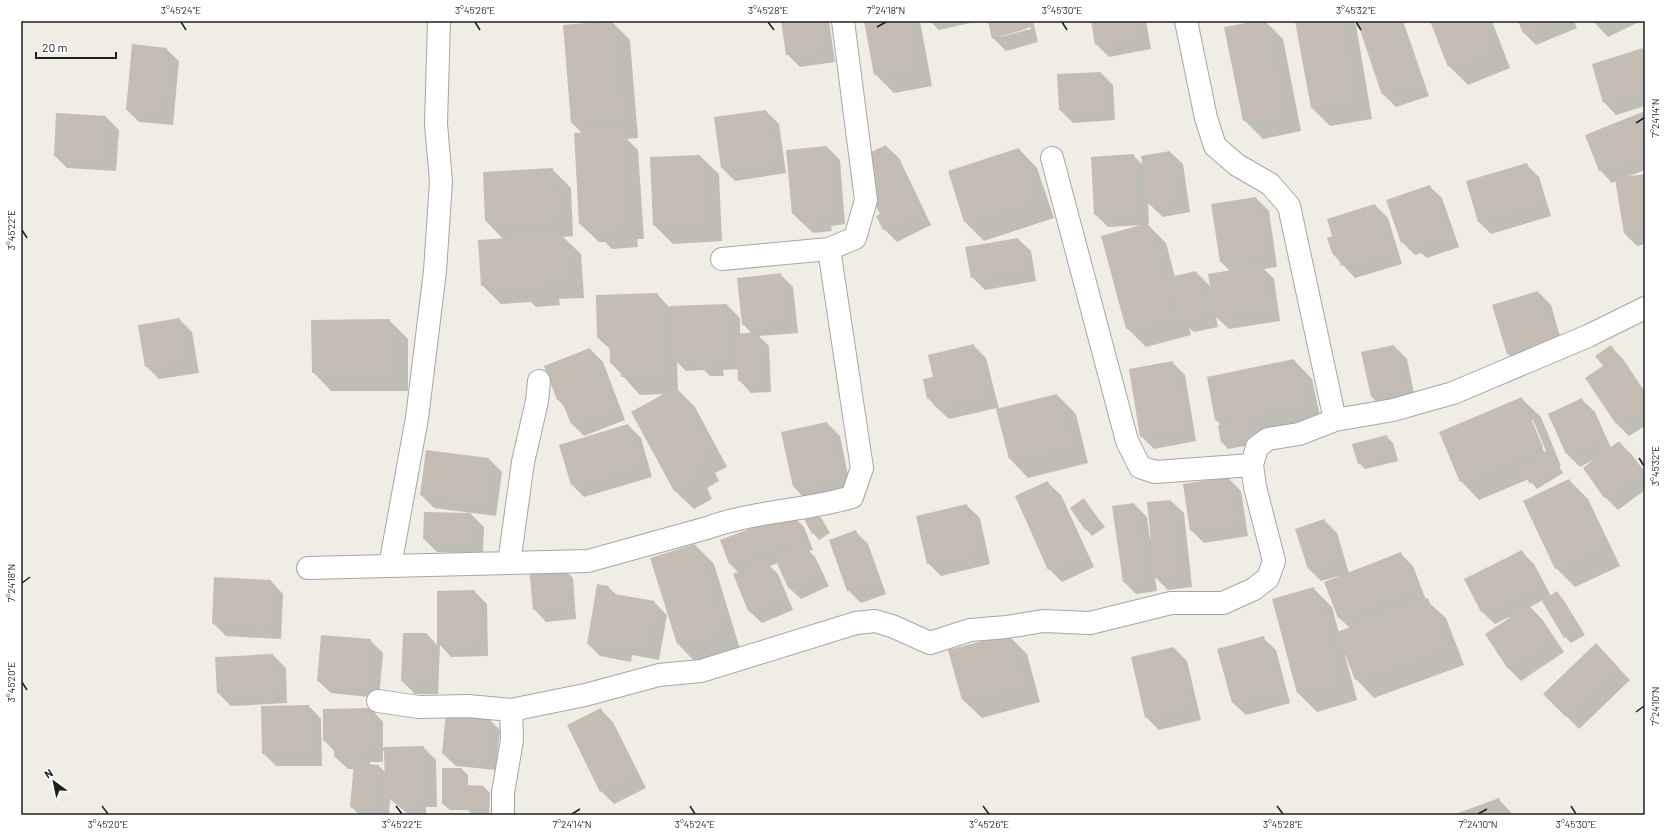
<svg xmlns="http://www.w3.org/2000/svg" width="1666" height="836" viewBox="0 0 1666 836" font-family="Barlow,sans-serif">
	<rect width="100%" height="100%" fill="#f0ede5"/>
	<!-- shadow -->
	<path fill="#0003" fill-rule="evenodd" d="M782 21H829L835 62 800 67 787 54Z
		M865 21H920L932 86 894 93 875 74Z
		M930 21H970V23L939 30Z
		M989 21H1033L1038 42 1006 51 993 38ZM1031 27V29L1000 37V35Z
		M1092 21H1146L1151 49 1109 57 1096 44Z
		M1262 21H1265L1283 39 1301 131 1263 139 1244 120Z
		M1296 21H1352L1356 25 1372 119 1330 126 1312 108Z
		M1358 21H1403L1429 96 1396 107 1383 94Z
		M1432 21H1492L1510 68 1468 85 1449 66Z
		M1519 21H1574L1577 28 1536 45 1523 32Z
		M1593 21H1641L1608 37Z
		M612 22 630 40 638 138 627 139 638 150 644 239H637L638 247 612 249 605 242H599L580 224 582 133 572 123 564 26Z
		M166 49 179 61 173 125 139 122 127 110Z
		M1643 49 1645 51V106L1616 115 1604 102Z
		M1101 73 1113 85 1115 120 1073 123 1060 110Z
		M766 111 779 124 786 173 735 181 722 168 715 118Z
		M1645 112V170L1629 176 1645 175V244L1637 246 1624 233 1616 181 1612 183 1600 170Z
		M106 117 119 130 116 171 67 168 55 156Z
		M886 146 899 158 931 225 897 242 884 229 876 179V170Z
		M827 147 840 160 845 224 831 226 832 231 813 233 792 213Z
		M1019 149 1037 168 1054 218 984 241 965 222 949 172Z
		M1170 152 1183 164 1190 212 1163 217 1148 203 1149 224H1147L1166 243 1175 277 1196 272 1211 287 1230 271 1220 261 1256 198 1269 211 1277 267 1264 269 1274 279 1280 321 1229 329 1216 317 1218 327 1194 332 1189 328 1191 335 1146 347 1127 328 1143 225 1108 227 1095 214 1133 155 1143 165Z
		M700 156 719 174 722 241 673 244 654 225Z
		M1526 164 1539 177 1551 216 1491 234 1478 221Z
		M552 169 571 188 573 236 563 237 581 254 584 298 559 299 560 305 536 307 531 302 501 304 482 285 504 240 486 221 484 173Z
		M1429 186 1442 198 1459 247 1427 258 1421 253 1415 255 1402 242Z
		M1375 205 1388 218 1402 264 1355 278 1332 253 1333 237Z
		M1018 239 1031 251 1036 281 985 290 972 277Z
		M780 274 793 287 798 333 759 336 769 346 771 392 751 393 739 380 738 369 723 370 724 376H710L704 370 686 371 677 362 678 390 695 407 727 467 715 473 719 481 707 488 712 499 694 509 675 491 632 412 665 394 640 395 611 363V350L598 338 657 294 671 309 727 305 740 318V334H752L743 324Z
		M1538 292 1551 305 1565 353 1521 366 1508 354Z
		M179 319 192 332 199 373 159 379 146 366Z
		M389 320 408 339V391H331L313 372Z
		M973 345 986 358 999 409 1057 395 1076 414 1088 463 1028 478 1010 459 997 408 949 419 936 407 928 398 934 377Z
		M1394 346 1407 359 1416 403 1384 410 1372 397 1363 353Z
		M1611 347 1623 359 1645 392V426L1629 436 1617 424 1604 366Z
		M590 349 603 362 625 420 584 436 571 423 565 407 558 400 546 367Z
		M1294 360 1312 379 1321 421 1254 435 1255 444 1228 449 1222 442 1221 425 1216 420 1208 378Z
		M1172 362 1185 375 1196 441 1154 449 1141 436Z
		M1522 399 1541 417 1561 466H1559L1563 473 1537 489 1529 479 1479 500 1461 481ZM1531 420H1533L1546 451 1544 452Z
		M1582 400 1595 412 1611 448 1619 442 1632 455 1645 472V490L1618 510 1605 497 1584 468 1593 460 1580 467 1567 454 1549 415Z
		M827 423 840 436 851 490 806 500 794 487 782 433Z
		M628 425 641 438 652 477 584 497 571 484Z
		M1387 437 1393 443 1398 461 1365 469 1359 463Z
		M426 452 489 459 502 472 496 516 434 508 421 495Z
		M1228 478 1241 491 1248 536 1204 543 1191 530Z
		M1569 480 1588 499 1620 566 1575 587 1556 568Z
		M1048 483 1061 495 1094 567 1062 582 1049 569Z
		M1084 500 1105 527 1092 536 1086 529Z
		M1171 501 1184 513 1192 587 1168 590 1155 577 1157 591 1136 594 1123 581 1134 504 1147 517 1150 539H1152Z
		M967 506 980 518 990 564 941 576 928 563Z
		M425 513 471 514 484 527 483 553 437 552 424 539Z
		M816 513 822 519 830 533 819 540 813 533 805 519Z
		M791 514 804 527 813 550 809 551 815 557 829 586 801 599 788 587 778 563 770 566 778 574 793 610 762 623 749 611 739 573 730 564Z
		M1324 520 1337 533 1349 573 1400 553 1413 566 1426 600 1446 618 1464 665 1374 698 1356 679 1346 655H1345L1357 700 1317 712 1298 693 1274 599 1313 588 1332 607 1339 633 1350 628 1339 618 1326 582 1338 577V576L1321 581 1308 568Z
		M855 531 868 544 886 594 861 603 848 590Z
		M695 545 714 564 740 649 696 663 678 644Z
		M1521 551 1534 564 1551 596 1557 593 1563 599 1585 635 1571 643 1565 637 1543 600 1530 607 1542 619 1564 652 1521 681 1508 668 1510 618 1509 617 1495 624 1482 612 1466 580Z
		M560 565 573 578 576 619 546 622 534 609Z
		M271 581 283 594 281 639 226 636 213 623Z
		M608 587 618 596 654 602 667 615 659 660 632 655 631 662 600 656 588 644Z
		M474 591 487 604 488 656 451 657 440 645 438 694H415L402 681 427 634 438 646V592Z
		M1008 635 1027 654 1040 702 982 718 963 700Z
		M1263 638 1276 650 1290 703 1246 715 1233 703Z
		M370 640 383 653 379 698 331 693 318 681Z
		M1174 648 1187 661 1201 720 1159 730 1146 717Z
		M273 655 286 668 287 703 231 706 218 693Z
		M1608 657 1630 680 1579 729 1545 694Z
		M309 706 321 719 322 766H276L263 753Z
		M371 709 383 722V748L423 747 436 760 437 807H426V815H409L390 799 389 815H360L351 807 354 769H348L335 757V752L324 740ZM383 751H385L386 773 379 766 370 765V762H383Z
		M600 709 613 722 646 788 614 804 601 791Z
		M487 717 500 730 496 770 456 766 443 754Z
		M443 769H462L468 775V786L484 787 490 793 489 814H472L468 810H450L443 804Z
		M1498 799 1511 812 1512 815H1460Z"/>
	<!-- building -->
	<path fill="#c5bcb4" d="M612 21 620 119 571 123 563 25Z
		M781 21H818L823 49 786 55Z
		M864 21H905L914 67 874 75Z
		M988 21H1024L1026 29 992 39Z
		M1091 21H1136L1139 37 1095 45Z
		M1257 21H1265L1283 113 1243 121 1224 27Z
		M1295 21H1340L1354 100 1311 108Z
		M1357 21H1395L1416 83 1382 95Z
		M1430 21H1481L1492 49 1448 67Z
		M1518 21H1552L1523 33Z
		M132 44 167 48 160 113 126 110Z
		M1643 48 1645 53V90L1603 103 1592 64Z
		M1101 72 1103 108 1059 110 1057 74Z
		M766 110 774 161 721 168 714 117Z
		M1645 111V153L1599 171 1585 135Z
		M56 113 106 116 104 159 54 156Z
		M620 130 626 221H619V228L592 230V223L579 224 574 133Z
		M886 145 919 212 883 230 876 216 880 214 871 196 870 181 875 179 871 172 875 170 867 154Z
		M827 146 833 212 819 213V219L799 220 798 213 792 214 786 150Z
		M1019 148 1035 200 964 222 948 171Z
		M1170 151 1178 200 1149 205 1141 156Z
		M1134 154 1137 212 1094 215 1091 157Z
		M700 155 704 223 653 225 650 157Z
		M1527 163 1539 203 1478 222 1466 181Z
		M553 168 555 218 485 221 483 172Z
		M1645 174V230L1624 233 1615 179Z
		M1430 185 1447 234 1413 246 1411 239 1401 243 1386 200Z
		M1256 197 1265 255 1220 262 1211 204Z
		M1375 204 1389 251 1341 266 1337 252 1332 253 1327 238 1332 236 1327 219Z
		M1148 223 1172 316 1126 329 1101 236Z
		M563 235 566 279 541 281V287L517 289 516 283 481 286 478 240Z
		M1018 238 1024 269 971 278 965 247Z
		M1261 265 1268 309 1215 317 1208 274Z
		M1196 271 1206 314 1180 320 1170 277Z
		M781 273 785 320 742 325 737 278Z
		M1538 291 1553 340 1507 354 1492 305Z
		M658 293 660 375 621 377V363L610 364 609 337 597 338 596 295Z
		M727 304 729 356 711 357V363L696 364V358H672L670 306Z
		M180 318 186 360 145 367 138 325Z
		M390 319V372L312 373 311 320Z
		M756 332 759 380 738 381 736 334Z
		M974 344 986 395 935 407 932 397 927 399 923 379 933 377 928 355Z
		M1394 345 1404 390 1371 397 1361 352Z
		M1611 345 1645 397V405L1616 424 1585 378 1603 366 1595 356Z
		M590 348 613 407 571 424 561 399 557 400 544 366Z
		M1294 359 1303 403 1215 420 1207 377Z
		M1173 361 1184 429 1140 437 1129 369Z
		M676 387 709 448 697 454 701 462 689 469 694 480 674 491 631 412Z
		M1057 394 1070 445 1009 459 996 409Z
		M1522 397 1543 447 1460 482 1439 432Z
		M1582 398 1601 438 1566 454 1548 414Z
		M1247 420 1249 438 1221 443 1218 425Z
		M827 422 839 477 793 487 781 432Z
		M628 424 640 465 571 485 559 445Z
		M1387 435 1392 454 1358 464 1352 444Z
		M1619 441 1642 470 1604 498 1583 468Z
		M426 450 489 458 484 503 420 495Z
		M1548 451 1558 466 1530 484 1521 469Z
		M1229 477 1236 524 1190 531 1183 484Z
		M1569 479 1602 547 1555 569 1523 501Z
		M1048 481 1082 555 1048 570 1015 496Z
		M1084 498 1099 520 1085 530 1070 508Z
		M1171 500 1179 575 1155 578 1147 502Z
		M1134 503 1145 578 1123 582 1112 506Z
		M967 504 978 551 927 564 916 516Z
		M424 512 471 513 470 541 423 539Z
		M816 512 825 526 812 534 804 519Z
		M792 513 800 537 729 564 720 540Z
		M1324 519 1337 559 1308 569 1295 529Z
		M856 530 874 581 847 591 829 540Z
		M802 543 817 573 788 587 774 557Z
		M695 544 722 630 677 644 650 558Z
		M1522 550 1539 583 1481 612 1464 579Z
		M1401 552 1415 588 1338 618 1324 582Z
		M766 560 781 597 748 611 733 574Z
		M561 564 564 607 533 610 529 567Z
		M214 577 271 580 269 627 212 624Z
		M597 584 609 586 608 593 655 601 646 647 620 643 618 649 587 644Z
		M1314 587 1339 682 1297 693 1272 599Z
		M475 590 476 644 437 645V591Z
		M1557 591 1579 628 1564 638 1542 601Z
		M1428 598 1445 646 1355 680 1337 632Z
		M1529 605 1552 639 1508 669 1485 634Z
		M403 633H427L426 682 401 681Z
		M1009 634 1022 684 962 700 948 650Z
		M321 635 371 639 366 686 317 681Z
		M1264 636 1278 691 1232 703 1217 649Z
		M1596 643 1618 667 1566 717 1543 694Z
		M1174 647 1188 707 1145 718 1131 657Z
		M273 654 275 690 217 693 215 657Z
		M309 705V753L262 754 261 706Z
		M371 708V749H358V757H334V741H323V709Z
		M601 708 634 775 600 792 567 725Z
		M446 712 487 716 483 758 442 754Z
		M424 746 425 794H414V805H398V795H385L384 747Z
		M354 763 379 765 376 808 350 807Z
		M442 768H462L463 804H442Z
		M465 785 484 786 483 808H465Z
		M1499 798 1505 815H1459L1458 813Z"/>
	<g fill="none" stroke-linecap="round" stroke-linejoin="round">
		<!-- minor casing -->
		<g stroke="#a6a6a6" stroke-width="24">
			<path id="minor" d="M1186 21 1206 118 1215 146 1237 165 1270 184 1289 206 1335 420
				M1052 158 1127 441 1140 467 1155 472 1252 465
				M722 259 829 249
				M509 563 523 462 537 401 539 381
				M390 566 417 418 435 271 441 182 436 124 439 21
				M308 568 588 561 707 528C753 511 804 511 852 497L862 468 829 249 855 238 866 200 843 21
				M378 701 419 707 468 706 511 710 585 695 659 675 701 671 856 623 875 621 892 626 930 643 970 630 1007 627 1043 621 1090 623 1171 603H1223L1254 589 1268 578 1274 561 1255 487 1252 465 1257 447 1268 439 1299 434 1335 420 1393 410 1453 393 1588 336 1645 308
				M503 815V793L512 740 511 710"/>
		</g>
		<!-- minor -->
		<use href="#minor" stroke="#fff" stroke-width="22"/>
	</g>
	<!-- ticks -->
	<path fill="none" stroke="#1f1f1f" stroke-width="1.5" d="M181 22 186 30M475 22 480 30M768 22 774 30M1062 22 1067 30M1356 22 1361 30M877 27 886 22M1636 123 1644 118M22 230 27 238M1639 458 1644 466M22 583 30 577M22 682 27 690M1636 712 1644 706M102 806 108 814M396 806 402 814M690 806 695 814M983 806 989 814M1277 806 1283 814M1571 806 1576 814M572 814 580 809M1478 814 1487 809"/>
	<!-- border -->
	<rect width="1666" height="836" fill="none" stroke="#ffffff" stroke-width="44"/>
	<!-- north arrow -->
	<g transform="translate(54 782) rotate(327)" stroke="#ffffff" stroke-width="3" paint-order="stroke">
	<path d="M0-3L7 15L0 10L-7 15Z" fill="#1f1f1f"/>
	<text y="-6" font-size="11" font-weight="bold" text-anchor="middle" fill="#1f1f1f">N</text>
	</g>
	<!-- scale -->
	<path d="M36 52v6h80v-6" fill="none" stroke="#1f1f1f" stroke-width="2"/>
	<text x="42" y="52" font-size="12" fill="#1f1f1f" stroke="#ffffff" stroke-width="3" paint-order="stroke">20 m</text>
	<rect x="22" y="22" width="1622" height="792" fill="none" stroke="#1f1f1f" stroke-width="1.5"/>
	<g font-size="10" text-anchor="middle" fill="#1f1f1f">
		<text x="181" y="14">3°45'24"E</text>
		<text x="475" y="14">3°45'26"E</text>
		<text x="768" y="14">3°45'28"E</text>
		<text x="886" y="14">7°24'18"N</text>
		<text x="1062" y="14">3°45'30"E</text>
		<text x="1356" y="14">3°45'32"E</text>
		<text transform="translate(1655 118) rotate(-90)" y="4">7°24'14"N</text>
		<text transform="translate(11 230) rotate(-90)" y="4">3°45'22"E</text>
		<text transform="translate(1655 466) rotate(-90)" y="4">3°45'32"E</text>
		<text transform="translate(11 583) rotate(-90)" y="4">7°24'18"N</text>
		<text transform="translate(11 682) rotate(-90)" y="4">3°45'20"E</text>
		<text transform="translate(1655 706) rotate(-90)" y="4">7°24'10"N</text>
		<text x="108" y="828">3°45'20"E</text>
		<text x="402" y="828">3°45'22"E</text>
		<text x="572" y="828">7°24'14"N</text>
		<text x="695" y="828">3°45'24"E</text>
		<text x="989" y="828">3°45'26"E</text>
		<text x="1283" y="828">3°45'28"E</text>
		<text x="1478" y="828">7°24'10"N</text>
		<text x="1576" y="828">3°45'30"E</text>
	</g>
</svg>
